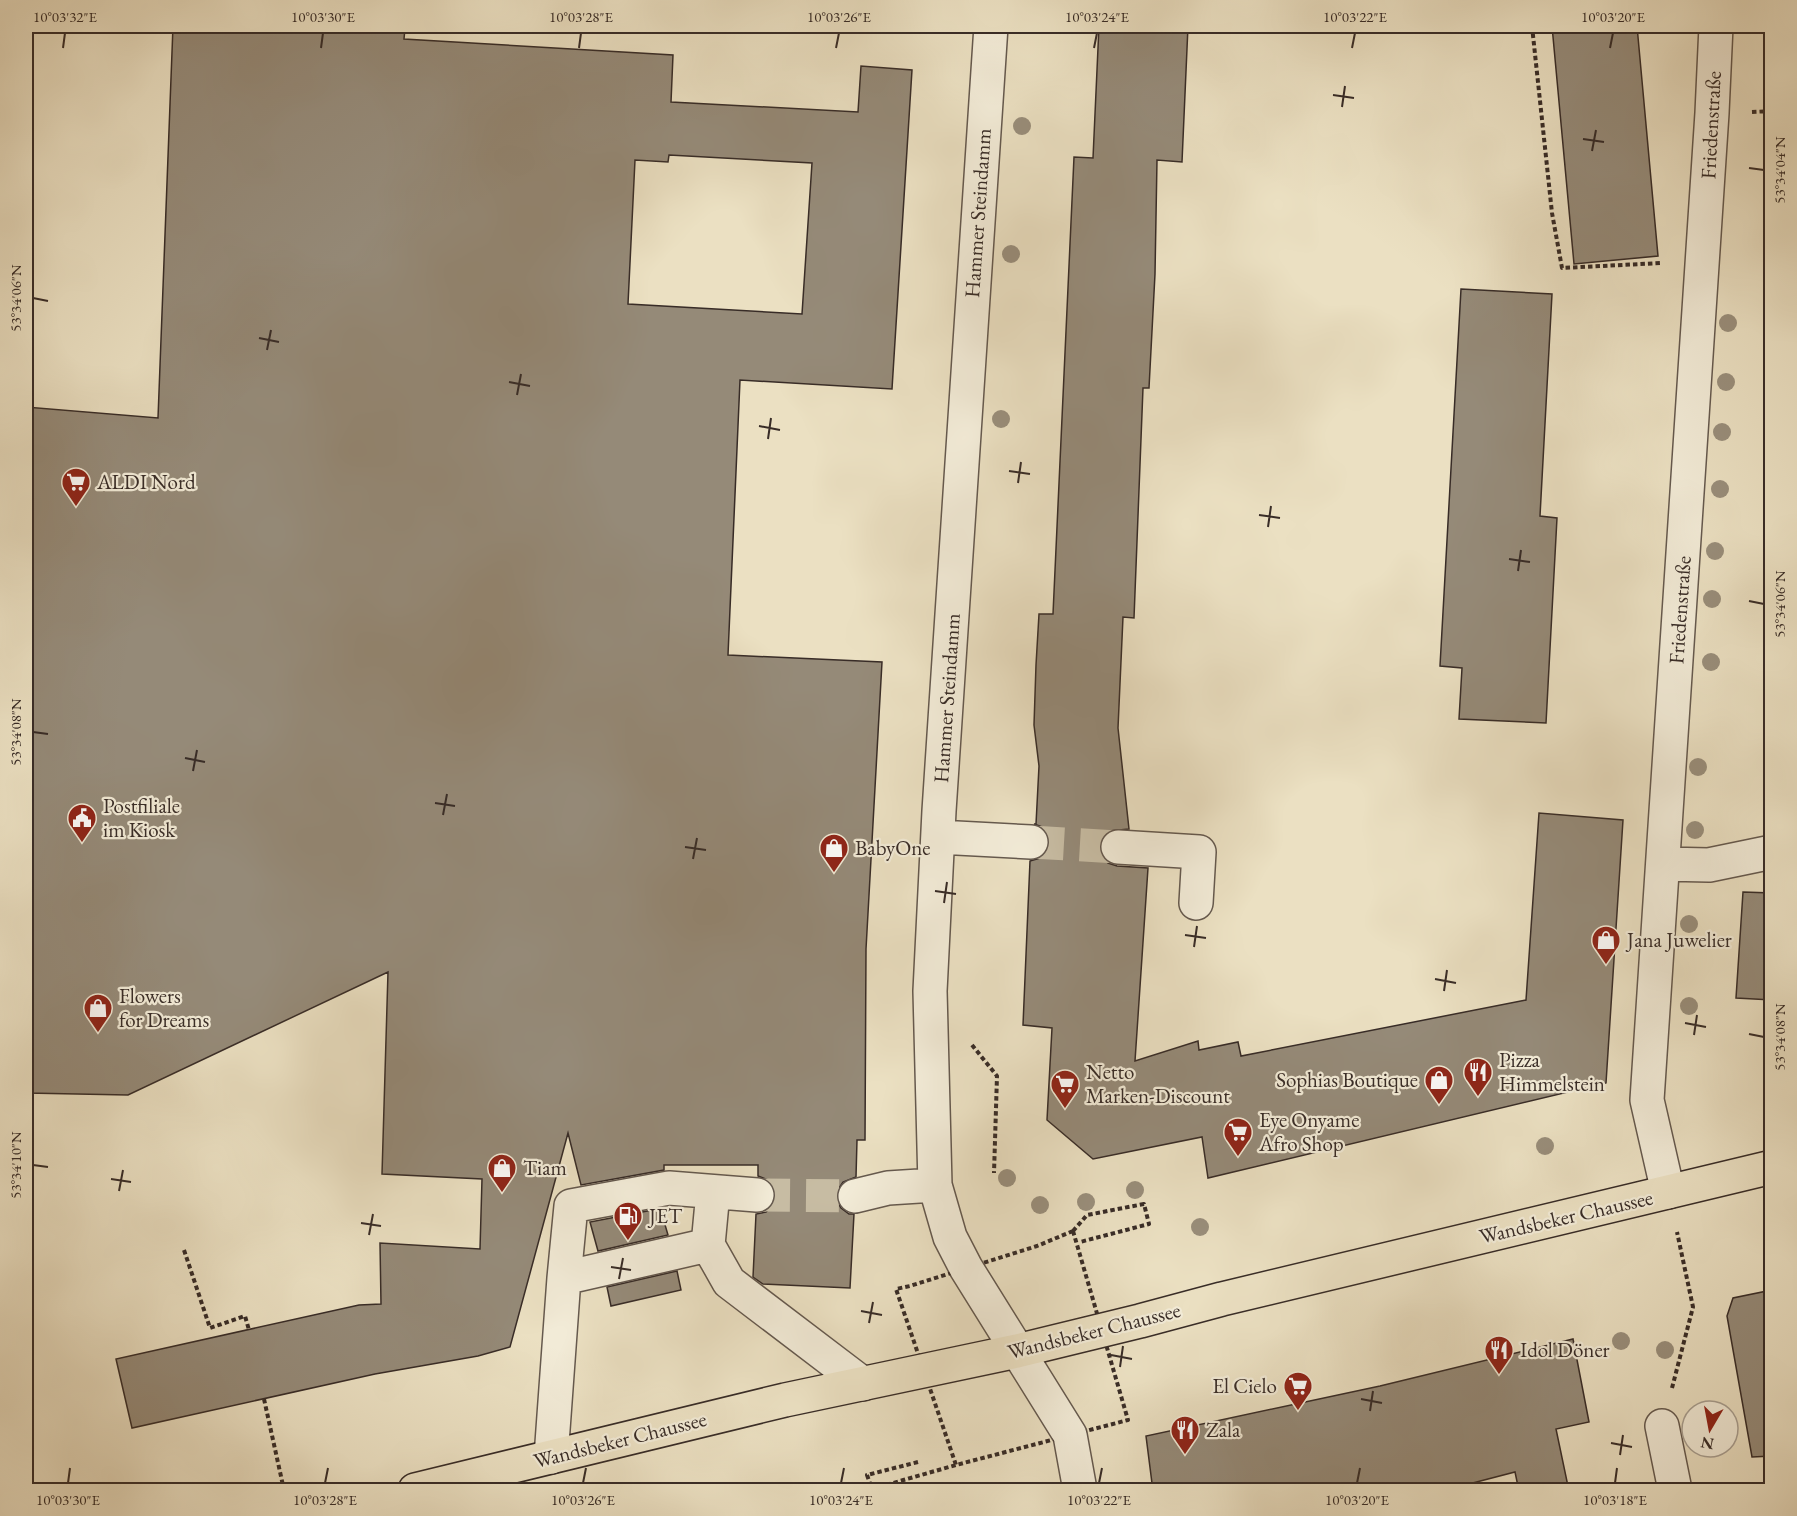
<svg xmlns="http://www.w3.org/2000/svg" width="1797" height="1516" viewBox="0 0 1797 1516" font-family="'EB Garamond',serif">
	<rect width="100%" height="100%" fill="#ebe0c2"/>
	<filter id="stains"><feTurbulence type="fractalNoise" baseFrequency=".00333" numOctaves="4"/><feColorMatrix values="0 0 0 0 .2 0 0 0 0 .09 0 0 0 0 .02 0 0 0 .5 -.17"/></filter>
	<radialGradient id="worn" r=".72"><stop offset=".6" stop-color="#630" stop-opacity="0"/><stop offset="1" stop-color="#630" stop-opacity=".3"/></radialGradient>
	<!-- green -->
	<path fill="#cdc1a8" stroke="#827668" stroke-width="1.5" d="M1764 26H1771V90L1764 81Z"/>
	<!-- building -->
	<path fill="#958a78" stroke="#382c27" stroke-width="1.5" fill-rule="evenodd" d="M173 26H345L405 28 404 39 673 55 671 102 858 112 861 66 912 70 892 389 740 380 728 655 882 662 866 949 865 1140H857L856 1177 843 1182 837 1191V1201L841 1208 849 1214H854L850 1288 763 1284 753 1277 756 1214 766 1212 772 1206 776 1196 774 1186 768 1180 758 1176V1165H664V1170L581 1185 568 1133 510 1347 478 1356 375 1374 132 1428 116 1359 359 1305 381 1304 380 1243 480 1249 482 1179 382 1174 388 972 128 1095 26 1093V407L158 418ZM669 155 812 163 802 314 628 304 635 160 668 162Z
		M1099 26H1188L1182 162 1157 160 1155 274 1149 388H1143L1134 618 1123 617 1118 728 1129 829 1109 831 1102 837 1099 846 1102 856 1108 863 1117 866 1148 868 1135 1061 1198 1041 1199 1050 1238 1042 1241 1056 1526 1000 1539 813 1623 820 1606 1083 1208 1178 1202 1137 1093 1159 1047 1120 1052 1028 1023 1025 1030 861 1040 858 1046 853 1050 842 1047 833 1042 827 1034 824H1036L1039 766 1034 725 1036 665 1039 614H1053L1074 157 1093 158Z
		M1552 26H1637L1658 256 1574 264Z
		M1461 289 1552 294 1540 516 1557 518 1546 723 1459 719 1462 668 1440 666Z
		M1743 892 1772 893V1000L1736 998Z
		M663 1208V1218L668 1235 598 1251 590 1222Z
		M677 1271 681 1290 611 1306 607 1287Z
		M1772 1290V1456L1752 1457 1727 1316 1733 1298Z
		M1573 1339 1589 1422 1556 1429 1569 1491H1519L1515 1472 1442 1491H1153L1146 1436 1380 1386Z"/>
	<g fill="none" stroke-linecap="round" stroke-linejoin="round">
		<!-- minor-tunnel -->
		<path stroke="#c7bca3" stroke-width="33" stroke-dasharray="33 16" stroke-linecap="butt" d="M1031 842 1118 847
			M757 1195 855 1196"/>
		<!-- minor casing -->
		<g stroke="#65594e" stroke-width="36">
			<path id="minor" d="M991 26 939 811 930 991 935 1185 950 1237 966 1268 1070 1435 1080 1490
				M938 837 1031 842
				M1118 847 1199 852 1196 903
				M1663 864 1709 865 1772 852
				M713 1192 708 1245 729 1282 863 1384
				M1668 1192 1647 1100 1712 113 1716 26
				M855 1196 888 1188 935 1185
				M564 1278 708 1245
				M1662 1426 1675 1490
				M551 1457 564 1278 571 1206 669 1188 757 1195"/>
		</g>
		<!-- major casing -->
		<g stroke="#382c27" stroke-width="36">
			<path id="major" d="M415 1490 785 1400 1017 1351 1140 1321 1222 1299 1772 1167"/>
		</g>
		<!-- path -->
		<path stroke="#382c27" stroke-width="4" stroke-dasharray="4.5 3" stroke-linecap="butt" d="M1532 26 1552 213 1562 268 1661 263
			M1752 112 1772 111
			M972 1045 997 1076 994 1173
			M1073 1231 1128 1420 956 1465 896 1289 910 1286 1037 1246Z
			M1073 1231 1087 1215 1144 1204 1149 1224 1080 1242
			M184 1250 210 1328 245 1316 249 1330
			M1672 1388 1693 1307 1677 1232
			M264 1399 284 1490
			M918 1462 867 1475 872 1489 956 1465"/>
		<!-- minor -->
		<use href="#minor" stroke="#f2ebd7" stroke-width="33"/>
		<!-- major -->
		<use href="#major" stroke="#ebe0c2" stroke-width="33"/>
	</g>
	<!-- trees -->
	<g fill="#998e7b">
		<circle cx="1022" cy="126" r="9"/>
		<circle cx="1011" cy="254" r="9"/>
		<circle cx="1728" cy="323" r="9"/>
		<circle cx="1726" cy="382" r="9"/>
		<circle cx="1001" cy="419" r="9"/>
		<circle cx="1722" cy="432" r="9"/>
		<circle cx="1720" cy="489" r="9"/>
		<circle cx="1715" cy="551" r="9"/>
		<circle cx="1712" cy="599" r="9"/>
		<circle cx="1711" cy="662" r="9"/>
		<circle cx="1698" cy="767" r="9"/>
		<circle cx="1695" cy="830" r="9"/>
		<circle cx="1689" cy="924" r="9"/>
		<circle cx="1689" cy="1006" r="9"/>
		<circle cx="1545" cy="1146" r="9"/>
		<circle cx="1007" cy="1178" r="9"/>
		<circle cx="1135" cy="1190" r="9"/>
		<circle cx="1086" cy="1202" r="9"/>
		<circle cx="1040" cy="1205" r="9"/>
		<circle cx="1200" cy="1227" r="9"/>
		<circle cx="1621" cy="1341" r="9"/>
		<circle cx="1665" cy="1350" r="9"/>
	</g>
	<!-- ticks -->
	<path fill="none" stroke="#382c27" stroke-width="2" d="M63 48 65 33M321 48 323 33M579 48 581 33M836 48 839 33M1094 48 1097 33M1352 48 1355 33M1610 48 1613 33M1333 95 1354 98M1342 107 1345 86M1583 139 1604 142M1592 151 1596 130M1749 168 1764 170M33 298 48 301M259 338 279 342M267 350 271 330M509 382 530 386M517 395 521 374M759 426 780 430M768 439 771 418M1009 471 1030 474M1018 483 1021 462M1259 515 1280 518M1268 527 1271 506M1509 559 1530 562M1518 571 1521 550M1749 601 1764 604M33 732 48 734M185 758 205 762M193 771 197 750M435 803 455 806M443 815 447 794M685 847 706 850M693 859 697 838M935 891 956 894M944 903 947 882M1185 935 1206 938M1194 947 1197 926M1435 979 1456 983M1444 991 1447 970M1685 1023 1706 1027M1749 1034 1764 1037M1694 1035 1697 1015M33 1165 48 1167M111 1179 131 1182M119 1191 123 1170M361 1223 381 1226M369 1235 373 1214M611 1267 631 1270M619 1279 623 1258M861 1311 882 1315M869 1323 873 1302M1111 1355 1132 1359M1120 1367 1123 1346M1361 1399 1382 1403M1370 1411 1373 1391M1611 1443 1632 1447M1620 1455 1623 1435M68 1483 70 1468M325 1483 328 1468M583 1483 586 1468M841 1483 844 1468M1099 1483 1102 1468M1357 1483 1360 1468M1615 1483 1617 1468"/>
	<!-- icons -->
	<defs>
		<g id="supermarket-pin" transform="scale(1.5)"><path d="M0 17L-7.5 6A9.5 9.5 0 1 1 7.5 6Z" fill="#8f2418" stroke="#f2ebd7"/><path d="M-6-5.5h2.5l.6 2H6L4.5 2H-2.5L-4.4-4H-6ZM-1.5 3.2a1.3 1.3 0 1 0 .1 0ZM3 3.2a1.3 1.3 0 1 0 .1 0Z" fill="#fff"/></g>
		<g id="civic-pin" transform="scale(1.5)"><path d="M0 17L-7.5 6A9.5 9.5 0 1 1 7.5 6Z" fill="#8f2418" stroke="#f2ebd7"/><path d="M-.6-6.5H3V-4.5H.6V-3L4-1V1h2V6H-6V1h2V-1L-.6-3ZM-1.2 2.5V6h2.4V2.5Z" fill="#fff"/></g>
		<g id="shop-pin" transform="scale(1.5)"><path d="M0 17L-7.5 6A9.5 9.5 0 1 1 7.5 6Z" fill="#8f2418" stroke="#f2ebd7"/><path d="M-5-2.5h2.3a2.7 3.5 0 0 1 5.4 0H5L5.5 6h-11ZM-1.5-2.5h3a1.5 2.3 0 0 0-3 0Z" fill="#fff"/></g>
		<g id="restaurant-pin" transform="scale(1.5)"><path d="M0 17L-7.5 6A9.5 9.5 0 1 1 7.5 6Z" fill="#8f2418" stroke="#f2ebd7"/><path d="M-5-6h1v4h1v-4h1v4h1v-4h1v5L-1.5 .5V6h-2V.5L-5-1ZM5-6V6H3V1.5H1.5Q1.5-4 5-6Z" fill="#fff"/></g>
		<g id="fuel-pin" transform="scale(1.5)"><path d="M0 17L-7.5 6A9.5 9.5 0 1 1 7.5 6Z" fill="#8f2418" stroke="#f2ebd7"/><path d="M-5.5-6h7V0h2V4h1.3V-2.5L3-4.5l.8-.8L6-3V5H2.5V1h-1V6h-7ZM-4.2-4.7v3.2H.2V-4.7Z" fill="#fff"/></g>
	</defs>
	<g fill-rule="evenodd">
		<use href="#supermarket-pin" x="76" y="482"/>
		<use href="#civic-pin" x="82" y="818"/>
		<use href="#shop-pin" x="834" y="848"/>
		<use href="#shop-pin" x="1606" y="940"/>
		<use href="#shop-pin" x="98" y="1008"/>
		<use href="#restaurant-pin" x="1478" y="1072"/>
		<use href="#shop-pin" x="1439" y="1080"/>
		<use href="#supermarket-pin" x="1065" y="1084"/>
		<use href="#supermarket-pin" x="1238" y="1132"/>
		<use href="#shop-pin" x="502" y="1168"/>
		<use href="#fuel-pin" x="628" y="1216"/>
		<use href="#restaurant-pin" x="1499" y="1350"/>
		<use href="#supermarket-pin" x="1298" y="1386"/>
		<use href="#restaurant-pin" x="1185" y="1430"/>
	</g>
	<g text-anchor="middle" stroke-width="4.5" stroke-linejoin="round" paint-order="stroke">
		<!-- street labels -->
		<g font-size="21" fill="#382c27" stroke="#f2ebd7">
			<text transform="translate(1711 125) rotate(-87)" y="7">Friedenstraße</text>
			<text transform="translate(978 213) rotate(-86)" y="7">Hammer Steindamm</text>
			<text transform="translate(1680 610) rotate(-86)" y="7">Friedenstraße</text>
			<text transform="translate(947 698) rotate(-86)" y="7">Hammer Steindamm</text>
			<text transform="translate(1566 1217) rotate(-13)" y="7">Wandsbeker Chaussee</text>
			<text transform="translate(1094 1331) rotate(-14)" y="7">Wandsbeker Chaussee</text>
			<text transform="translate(620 1440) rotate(-14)" y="7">Wandsbeker Chaussee</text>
		</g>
		<!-- poi labels -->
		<g font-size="21" fill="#382c27" stroke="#f2ebd7" text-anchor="start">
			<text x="97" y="489">ALDI Nord</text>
			<text x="103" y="813">Postfiliale<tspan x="103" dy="24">im Kiosk</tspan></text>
			<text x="855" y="855">BabyOne</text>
			<text x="1627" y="947">Jana Juwelier</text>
			<text x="119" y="1003">Flowers<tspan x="119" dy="24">for Dreams</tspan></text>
			<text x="1499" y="1067">Pizza<tspan x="1499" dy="24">Himmelstein</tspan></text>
			<text x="1086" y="1079">Netto<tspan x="1086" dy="24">Marken-Discount</tspan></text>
			<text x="1418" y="1087" text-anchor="end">Sophias Boutique</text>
			<text x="1259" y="1127">Eye Onyame<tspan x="1259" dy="24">Afro Shop</tspan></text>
			<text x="523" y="1175">Tiam</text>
			<text x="649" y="1223">JET</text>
			<text x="1520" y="1357">Idol Döner</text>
			<text x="1277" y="1393" text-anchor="end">El Cielo</text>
			<text x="1206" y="1437">Zala</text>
		</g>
	</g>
	<!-- margin -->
	<rect width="1797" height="1516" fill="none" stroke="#ebe0c2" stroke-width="66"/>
	<!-- north arrow -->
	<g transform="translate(1710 1429) rotate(190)"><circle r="28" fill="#f2ebd7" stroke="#a89f91" stroke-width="1.5"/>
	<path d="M0-4.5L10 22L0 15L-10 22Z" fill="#8f2418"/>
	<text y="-9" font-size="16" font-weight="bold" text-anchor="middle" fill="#382c27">N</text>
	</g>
	<rect x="33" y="33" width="1731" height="1450" fill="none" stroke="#382c27" stroke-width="2"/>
	<g font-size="15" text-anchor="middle" fill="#382c27">
		<text x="65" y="22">10°03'32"E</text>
		<text x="323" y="22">10°03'30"E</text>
		<text x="581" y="22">10°03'28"E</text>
		<text x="839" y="22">10°03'26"E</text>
		<text x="1097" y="22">10°03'24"E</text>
		<text x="1355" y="22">10°03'22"E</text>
		<text x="1613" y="22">10°03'20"E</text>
		<text transform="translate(1780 170) rotate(-90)" y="5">53°34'04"N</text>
		<text transform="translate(16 298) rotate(-90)" y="5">53°34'06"N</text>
		<text transform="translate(1780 604) rotate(-90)" y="5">53°34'06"N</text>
		<text transform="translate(16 732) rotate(-90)" y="5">53°34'08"N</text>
		<text transform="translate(1780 1037) rotate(-90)" y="5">53°34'08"N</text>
		<text transform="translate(16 1165) rotate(-90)" y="5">53°34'10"N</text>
		<text x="68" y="1505">10°03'30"E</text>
		<text x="325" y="1505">10°03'28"E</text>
		<text x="583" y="1505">10°03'26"E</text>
		<text x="841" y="1505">10°03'24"E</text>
		<text x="1099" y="1505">10°03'22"E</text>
		<text x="1357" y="1505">10°03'20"E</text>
		<text x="1615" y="1505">10°03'18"E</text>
	</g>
	<rect width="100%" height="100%" filter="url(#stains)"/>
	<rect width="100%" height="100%" fill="url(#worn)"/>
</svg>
